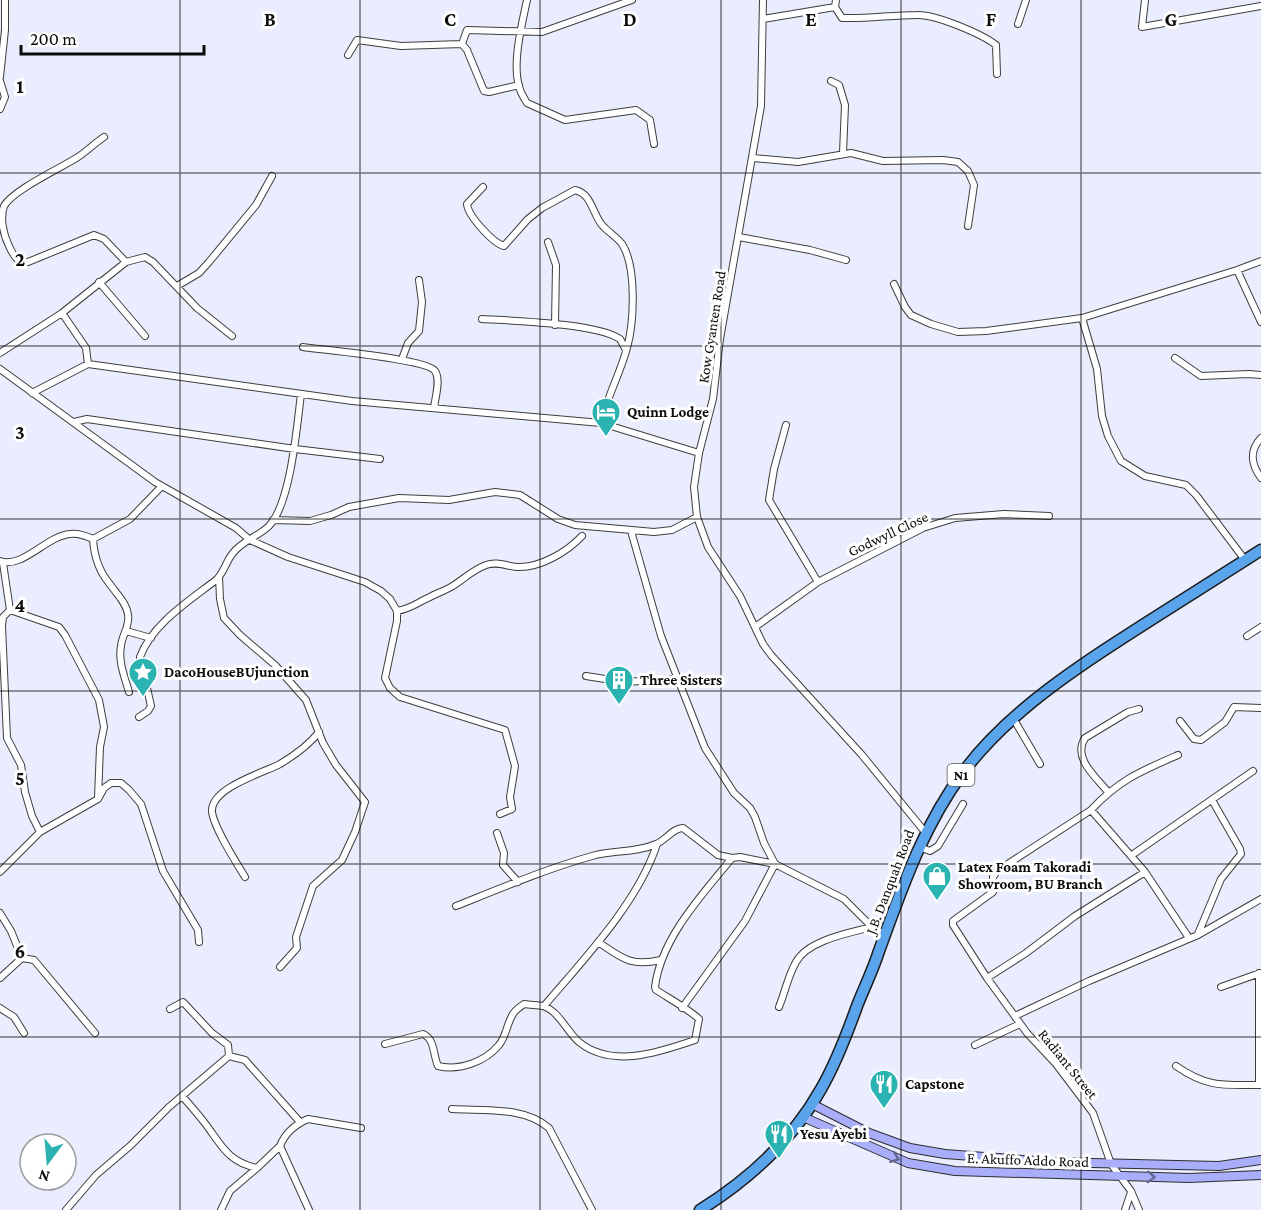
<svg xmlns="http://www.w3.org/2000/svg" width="1261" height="1210" viewBox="0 0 1261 1210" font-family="'Crimson Pro',serif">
	<rect width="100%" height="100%" fill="#eaedfe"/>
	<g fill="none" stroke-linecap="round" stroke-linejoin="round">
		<!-- street casing -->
		<g stroke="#3e3e3e" stroke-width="8">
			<path id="street" d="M527 0C522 24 512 62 519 86 520 92 524 98 527 103L565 120 636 110 650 120 654 144
				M763 0 761 106 720 339 713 399 699 453 694 487 697 517 708 547 740 596 763 644 771 655 862 755 925 832
				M836 0 835 7 842 18C867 19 892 15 917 15 935 14 982 34 996 45L997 74
				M1145 0 1142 27 1261 6
				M763 19 835 7
				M1018 24 1026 0
				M462 44 467 30 542 32 632 0
				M348 55 357 40 401 46 462 44 467 50 484 91 489 92 519 85
				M0 77 5 30V0
				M0 81 5 97 0 109
				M831 81 839 85 845 105 843 153
				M104 137C95 143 87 151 78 157 61 168 13 190 4 206 0 218 3 234 9 246 14 256 16 262 28 262L94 235 104 239 126 262
				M753 158 798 162 851 153 883 161 943 160 958 162 968 171 974 185 968 226
				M483 187 467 204C468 216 493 243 504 246L528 219 542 208 575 190C592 194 592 213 602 225 608 232 617 237 622 244 637 267 634 323 627 348 620 374 607 397 601 423
				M739 237 810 250 846 260
				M548 242 556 265 555 325
				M1237 270 1261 322
				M99 282 145 336
				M894 284 905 307 911 315 931 324 958 332 986 331 1082 318 1237 270 1261 261
				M177 286 199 273 209 262 256 205 272 176
				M62 313 86 348 88 364
				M1082 318 1097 369 1102 416 1108 436 1121 461 1145 476 1186 485 1196 495 1245 560
				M482 319C513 321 596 323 620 339L626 350
				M303 347C323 350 427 359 435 371 441 380 435 398 434 408
				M0 353 62 313 126 262 145 257 153 262 197 308 232 336
				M1175 358 1201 376 1249 374 1261 375
				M402 359 408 343 419 331 422 302 419 280
				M0 369 155 482 236 528 250 540 288 557 365 582 381 591 390 599 397 611V621L385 678 390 688 400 697 505 730 515 766 510 797 512 809 500 814
				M32 393 88 364 352 401 601 423 699 453
				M74 422 87 419 295 449 380 459
				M786 425 774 469 769 500 818 582
				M1261 438C1249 451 1251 464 1261 478
				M273 520 310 521 331 515 349 507 399 498 449 500 495 492 520 495 558 519 575 525 654 532 672 530 697 517
				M631 531 661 636 705 748 734 793 750 808 755 817 764 843 775 864 844 899 872 927 885 935
				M93 539C94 555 99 571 109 583 115 592 127 603 128 615 130 626 122 635 121 646 118 662 125 678 129 692
				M0 561C23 569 46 536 70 534 79 533 86 536 93 539L130 519 162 486
				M3 563 10 610
				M219 577 220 599 224 618 240 635 275 665 306 700 323 743 336 765 365 802 355 832 342 860 313 886 296 937 297 948 280 967
				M10 610 59 627 65 635 99 700 104 727 100 747 98 798
				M10 610 3 617 2 626 7 738 21 765 25 792 32 816 40 832
				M397 611C413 608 416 603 430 597 437 593 444 591 451 587 463 580 472 570 486 565 497 561 506 566 517 567 540 568 567 552 582 536
				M755 627 818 582 923 528 955 518 1004 514 1049 516
				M126 631 151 638
				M1247 636 1261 627
				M586 676 624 682 678 679
				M139 717 148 711 151 706 140 657C152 624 189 601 216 580 224 573 226 561 233 553 242 541 259 536 269 526 291 503 297 425 301 394
				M1013 718 1040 764
				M1180 721 1194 739 1201 740 1225 722 1234 707 1261 708
				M1108 792C1096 777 1072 758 1085 738L1128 712 1139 709
				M1091 810C1119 780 1141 771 1178 755
				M497 833 504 853 503 865 518 882
				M919 847 930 851 938 846 963 804
				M1132 855 1253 771
				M0 872 40 832 98 799 104 788 111 783H121L129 790 141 804 163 871 198 930 199 942
				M245 877C236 862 214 828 212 812 210 788 263 773 280 764 295 755 309 745 319 732
				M456 906C501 888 546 869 592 856 613 850 636 853 656 844 666 840 673 828 683 828L718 855 732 858
				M0 913 11 931 22 958 34 960 95 1033
				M1198 934 1221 879 1241 854 1240 849 1212 800
				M598 942C622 958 630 967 661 960
				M0 978 22 958
				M987 978 953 925V921L993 892V877L997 871 1091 810 1145 872 1189 938
				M1221 987 1260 973
				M544 1006C583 960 638 903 657 844
				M779 1007C785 992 788 976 796 962 808 940 849 933 872 927
				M0 1008 14 1017 24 1033
				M170 1009 183 1002 212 1033 228 1045 229 1056
				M1015 1016 1089 981 1198 935 1261 899
				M385 1044 423 1034C435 1039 433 1055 438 1066 459 1071 485 1062 499 1045 506 1037 507 1023 513 1014 515 1010 520 1007 524 1004 530 1005 537 1005 543 1006 559 1011 567 1032 579 1042 612 1069 660 1052 695 1040L699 1019C687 1008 670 999 656 990L655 987C661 938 702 895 732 858L740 857 775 864 745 921 682 1008
				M975 1045 1020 1024
				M1176 1066C1208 1088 1223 1085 1260 1085
				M1259 1085V973
				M182 1096C190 1105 197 1113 204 1122 221 1144 227 1162 257 1168L280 1146
				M452 1109C484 1111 524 1106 549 1128L592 1210
				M66 1210 96 1175 130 1146 169 1107 229 1056 245 1060 300 1122
				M221 1210 230 1191 257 1168
				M309 1210 280 1146C285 1133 294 1125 308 1119L361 1128
				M1125 1210 1131 1192
				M1139 1210 1131 1191 1111 1164 1093 1113 1056 1064 1027 1033 987 978 1026 953 1075 916 1145 872"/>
		</g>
		<!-- secondary casing -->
		<g stroke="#2d2d2d" stroke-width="10">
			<path id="secondary" d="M812 1104 869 1133 910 1148 945 1154 1050 1162 1219 1166 1261 1160
				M803 1117 908 1163 955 1171 1189 1178 1261 1175"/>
		</g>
		<!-- highway casing -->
		<g stroke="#1c1c1c" stroke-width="13">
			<path id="highway" d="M700 1210C748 1180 793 1139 821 1089 836 1063 847 1034 857 1006 864 988 873 970 879 951 902 888 923 826 964 771 1003 719 1061 678 1115 643 1164 611 1213 581 1261 550"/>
		</g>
		<!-- street -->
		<use href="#street" stroke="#fff" stroke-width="6"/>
		<!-- secondary -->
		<use href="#secondary" stroke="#a9aefb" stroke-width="8"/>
		<!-- highway -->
		<use href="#highway" stroke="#5aa4ec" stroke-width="10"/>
	</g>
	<!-- one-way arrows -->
	<defs><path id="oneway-chevron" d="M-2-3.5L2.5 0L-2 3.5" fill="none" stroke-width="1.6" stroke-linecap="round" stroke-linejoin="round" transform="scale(1.5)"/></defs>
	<g stroke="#62658f">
		<use href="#oneway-chevron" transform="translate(895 1158) rotate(21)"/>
		<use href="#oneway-chevron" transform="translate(1151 1177) rotate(2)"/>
	</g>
	<!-- grid -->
	<path fill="none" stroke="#0b0b0b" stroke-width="1.5" stroke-opacity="0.55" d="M180 0V1210M360 0V1210M540 0V1210M721 0V1210M901 0V1210M1081 0V1210M0 173H1261M0 346H1261M0 519H1261M0 691H1261M0 864H1261M0 1037H1261"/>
	<!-- icons -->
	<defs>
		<g id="hotel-pin" transform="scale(1.5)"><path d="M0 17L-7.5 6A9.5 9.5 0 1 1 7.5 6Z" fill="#2bb3b2" stroke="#fff"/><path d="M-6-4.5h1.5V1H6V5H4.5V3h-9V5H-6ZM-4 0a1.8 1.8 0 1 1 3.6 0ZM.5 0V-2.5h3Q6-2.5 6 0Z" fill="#fff"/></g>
		<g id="sight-pin" transform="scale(1.5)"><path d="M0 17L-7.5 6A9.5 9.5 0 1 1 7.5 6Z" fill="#2bb3b2" stroke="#fff"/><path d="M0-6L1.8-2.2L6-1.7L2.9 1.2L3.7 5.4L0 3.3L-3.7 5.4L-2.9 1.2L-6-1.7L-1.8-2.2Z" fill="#fff"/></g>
		<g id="building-pin" transform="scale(1.5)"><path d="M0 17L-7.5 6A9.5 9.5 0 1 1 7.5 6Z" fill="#2bb3b2" stroke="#fff"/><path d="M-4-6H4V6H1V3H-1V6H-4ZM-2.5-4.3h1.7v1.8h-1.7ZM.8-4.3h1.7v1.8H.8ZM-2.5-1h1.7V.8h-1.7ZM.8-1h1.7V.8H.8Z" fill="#fff"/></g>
		<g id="shop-pin" transform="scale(1.5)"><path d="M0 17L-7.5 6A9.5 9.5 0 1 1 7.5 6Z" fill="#2bb3b2" stroke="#fff"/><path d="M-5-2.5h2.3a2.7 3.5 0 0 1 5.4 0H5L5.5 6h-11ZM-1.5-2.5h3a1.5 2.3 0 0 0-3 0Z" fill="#fff"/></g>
		<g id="restaurant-pin" transform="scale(1.5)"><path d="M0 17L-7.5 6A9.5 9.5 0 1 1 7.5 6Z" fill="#2bb3b2" stroke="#fff"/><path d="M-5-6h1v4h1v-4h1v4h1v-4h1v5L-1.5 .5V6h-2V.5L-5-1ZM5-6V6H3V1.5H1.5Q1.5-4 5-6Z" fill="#fff"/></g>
	</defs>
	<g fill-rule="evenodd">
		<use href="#hotel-pin" x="606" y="412"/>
		<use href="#sight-pin" x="143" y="672"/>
		<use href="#building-pin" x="619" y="680"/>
		<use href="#shop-pin" x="937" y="876"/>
		<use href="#restaurant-pin" x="884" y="1084"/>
		<use href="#restaurant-pin" x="779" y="1134"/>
	</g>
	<g text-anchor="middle" stroke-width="6" stroke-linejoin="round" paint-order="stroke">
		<!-- shield labels -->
		<rect fill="#fff" stroke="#545454" stroke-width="1.5" x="947.5" y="764" width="27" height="22" rx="4.5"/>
		<g font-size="14" font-weight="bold" fill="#0b0b0b">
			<text x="961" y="780">N1</text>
		</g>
		<!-- street labels -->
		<g font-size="15" fill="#0b0b0b" stroke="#fff">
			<text transform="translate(712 327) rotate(-81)" y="5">Kow Gyanten Road</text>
			<text transform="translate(888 534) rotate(-25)" y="5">Godwyll Close</text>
			<text transform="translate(890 882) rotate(-69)" y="5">J.B. Danquah Road</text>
			<text transform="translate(1068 1064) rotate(51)" y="5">Radiant Street</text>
			<text transform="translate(1028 1160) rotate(2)" y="5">E. Akuffo Addo Road</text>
		</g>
		<!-- poi labels -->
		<g font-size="15" font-weight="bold" fill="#0b0b0b" stroke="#fff" text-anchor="start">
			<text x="627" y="417">Quinn Lodge</text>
			<text x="164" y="677">DacoHouseBUjunction</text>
			<text x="640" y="685">Three Sisters</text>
			<text x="958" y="872">Latex Foam Takoradi<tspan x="958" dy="17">Showroom, BU Branch</tspan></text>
			<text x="905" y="1089">Capstone</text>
			<text x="800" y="1139">Yesu Ayebi</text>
		</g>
	</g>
	<g font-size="20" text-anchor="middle" font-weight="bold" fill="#0b0b0b" stroke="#fff" stroke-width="6" stroke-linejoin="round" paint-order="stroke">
		<text x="270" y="26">B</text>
		<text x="450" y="26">C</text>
		<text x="630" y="26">D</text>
		<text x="811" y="26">E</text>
		<text x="991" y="26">F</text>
		<text x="1171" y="26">G</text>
		<text x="20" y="93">1</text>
		<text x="20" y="266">2</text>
		<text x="20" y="439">3</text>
		<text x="20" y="612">4</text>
		<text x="20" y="785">5</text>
		<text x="20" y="958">6</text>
	</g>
	<!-- north arrow -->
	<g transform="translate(48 1162) rotate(196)"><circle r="28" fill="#ffffff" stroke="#9d9d9d" stroke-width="1.5"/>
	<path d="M0-4.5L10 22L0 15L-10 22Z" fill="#2bb3b2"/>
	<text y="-9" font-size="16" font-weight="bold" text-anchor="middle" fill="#0b0b0b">N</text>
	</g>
	<!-- scale -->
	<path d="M21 45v9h183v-9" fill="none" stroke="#0b0b0b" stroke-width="3"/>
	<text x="30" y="45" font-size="18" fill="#0b0b0b" stroke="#ffffff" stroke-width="4.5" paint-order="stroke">200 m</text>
</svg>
